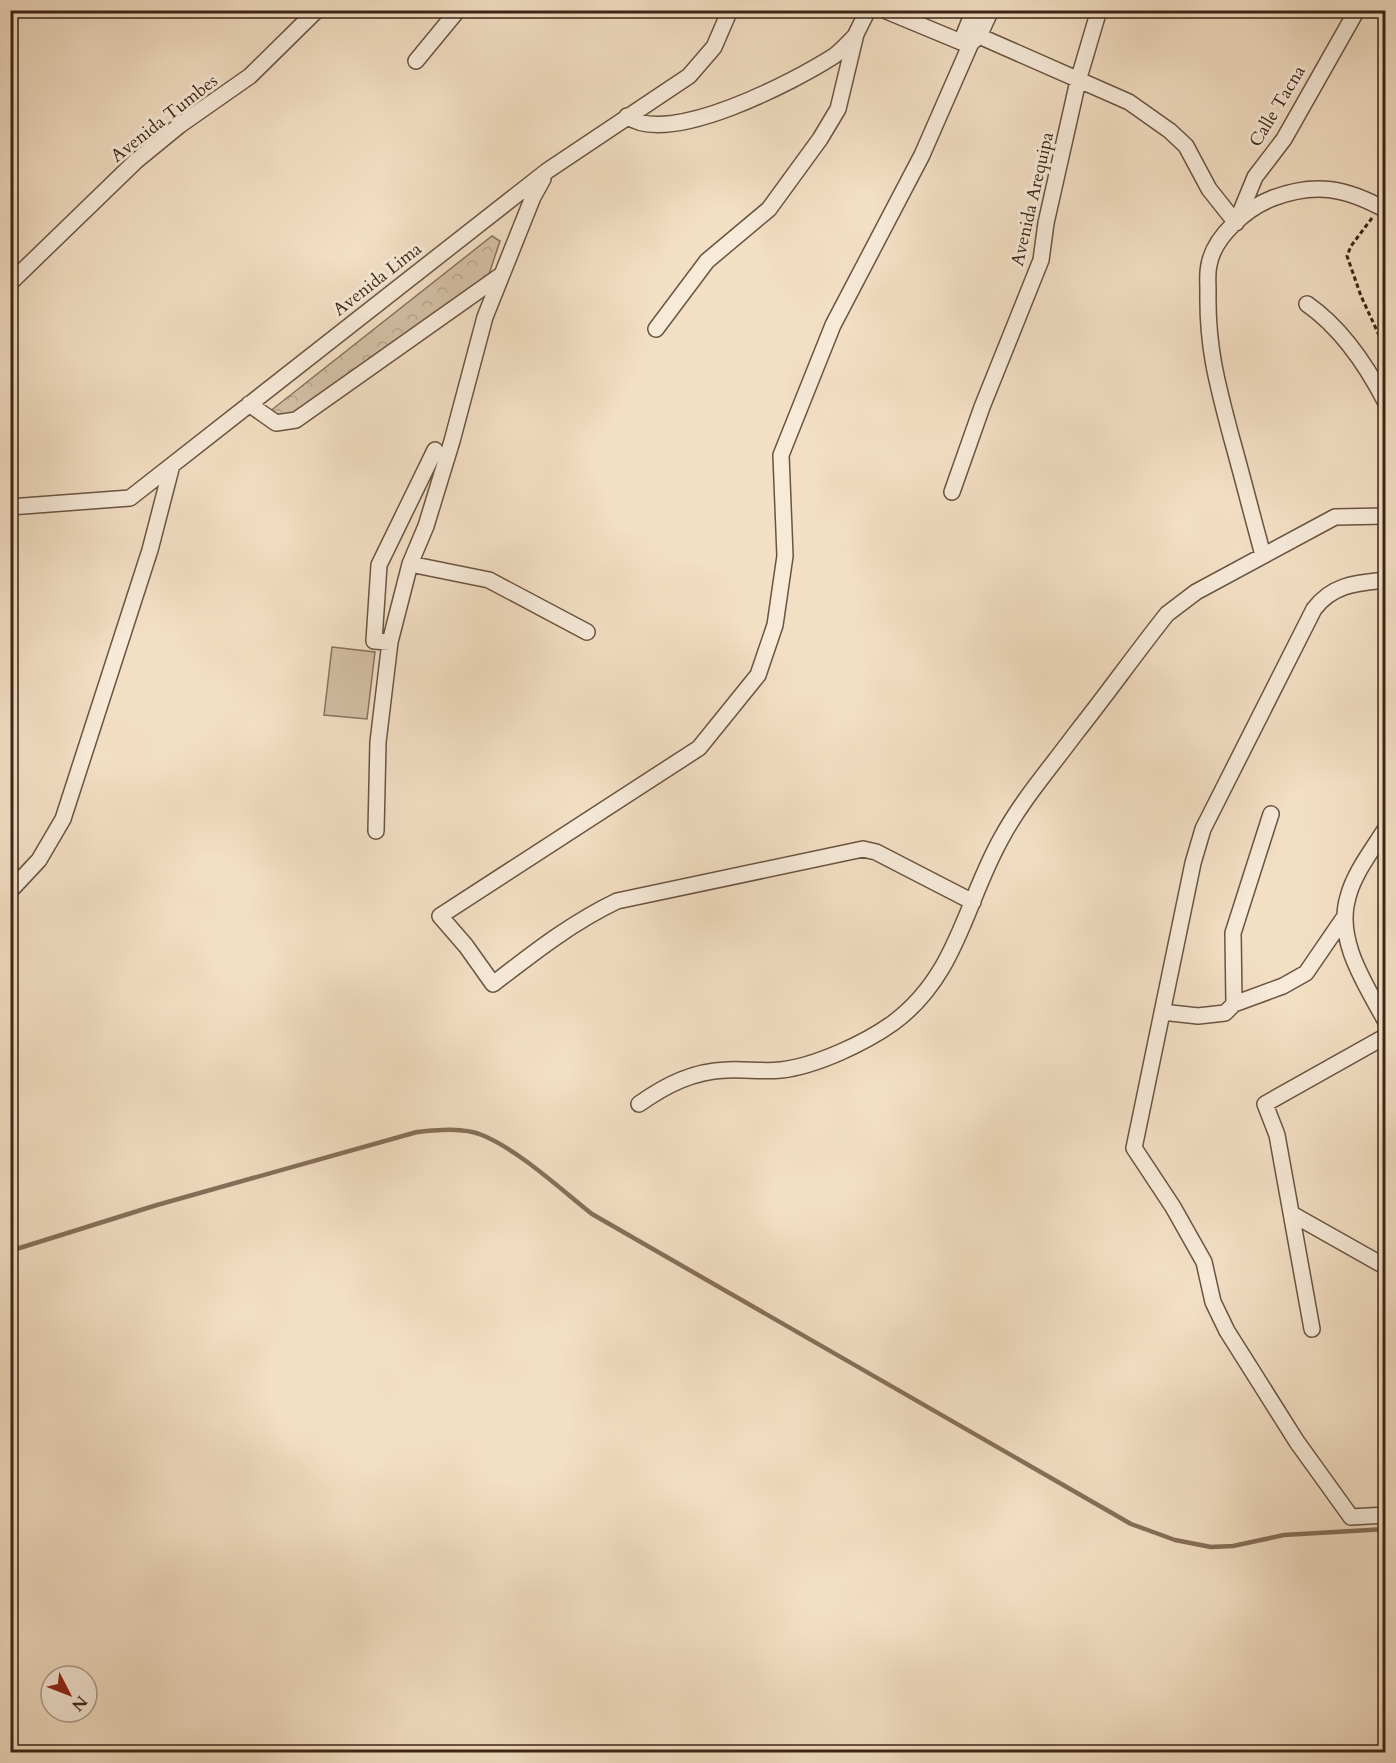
<svg xmlns="http://www.w3.org/2000/svg" width="1396" height="1763" viewBox="0 0 1396 1763" font-family="Cardo,serif">
	<defs>
		<pattern id="park-crowns" width="20" height="18" patternUnits="userSpaceOnUse" patternTransform="scale(1.5)"><rect width="20" height="18" fill="#d4bfa6"/><path d="M2 6a3 3 0 1 1 6 0M12 15a3 3 0 1 1 6 0" fill="none" stroke="#b7a48e"/></pattern>
	</defs>
	<rect width="100%" height="100%" fill="#f3dfc4"/>
	<filter id="stains"><feTurbulence type="fractalNoise" baseFrequency=".00333" numOctaves="4"/><feColorMatrix values="0 0 0 0 .2 0 0 0 0 .09 0 0 0 0 .02 0 0 0 .5 -.17"/></filter>
	<radialGradient id="worn" r=".72"><stop offset=".6" stop-color="#630" stop-opacity="0"/><stop offset="1" stop-color="#630" stop-opacity=".3"/></radialGradient>
	<!-- park -->
	<path fill="url(#park-crowns)" stroke="#88725e" stroke-width="1.5" d="M492 236 500 241 488 277 297 415 274 418 269 412Z"/>
	<!-- garden -->
	<path fill="#d4bfa6" stroke="#88725e" stroke-width="1.5" d="M332 647 375 652 367 719 324 715Z"/>
	<g fill="none" stroke-linecap="round" stroke-linejoin="round">
		<!-- stream -->
		<path stroke="#856f5a" stroke-width="4.5" d="M10 1251 157 1205 417 1132C437 1130 462 1127 482 1135 520 1151 559 1188 592 1214L1131 1524 1175 1540 1211 1547 1233 1546 1284 1535 1386 1529"/>
		<!-- minor casing -->
		<g stroke="#6a5441" stroke-width="18">
			<path id="minor" d="M884 10 961 42 971 43 979 36 1129 102 1170 131 1186 146 1209 189 1236 223 1255 177 1284 139 1357 10
				M979 36 991 10
				M961 42 974 10
				M971 43 922 155 833 325 781 455 785 556 775 625 758 675 699 748 440 916 466 946 493 984C532 954 571 923 617 901L863 849 876 852 973 902
				M416 61 458 10
				M627 116C668 148 795 81 834 56 841 51 848 43 854 37
				M10 283 136 161 180 125 250 76 317 10
				M1307 304C1340 327 1367 366 1386 403
				M656 329 707 261 769 209 820 139 838 109 856 34 868 10
				M249 404 276 423 296 420 501 275
				M952 492 982 407 1041 260 1046 223 1078 81 1099 10
				M10 507 130 498 547 171 689 76 714 47 730 10
				M1263 555C1252 515 1242 475 1231 436 1217 383 1207 347 1208 292 1208 283 1207 273 1209 265 1214 236 1247 208 1273 198 1316 182 1346 188 1386 210
				M410 564 489 580 587 632
				M1386 580C1357 583 1333 584 1314 609L1203 829 1193 863 1134 1148 1173 1207 1204 1262 1213 1302 1227 1331 1297 1442 1351 1517 1386 1515
				M390 642 374 641 379 565 435 450
				M1386 828C1373 849 1354 873 1348 897 1335 940 1366 985 1386 1022
				M376 831 378 742 390 642 410 564 426 526 452 441 485 317 533 197 543 179
				M10 891 39 860 63 819 150 550 172 465
				M1234 1004 1233 933 1271 814
				M1162 1012 1198 1016 1225 1013 1234 1004 1283 986 1306 973 1343 919
				M639 1104C666 1085 693 1071 727 1070 745 1069 763 1072 781 1070 816 1066 865 1043 893 1023 958 975 965 902 1002 837 1022 800 1051 767 1076 733 1107 694 1136 653 1167 614L1196 592 1335 517 1386 516
				M1292 1214 1386 1267
				M1312 1329 1277 1135 1265 1104 1386 1036"/>
		</g>
		<!-- path -->
		<path stroke="#3c2515" stroke-width="3" stroke-dasharray="4.5 3" stroke-linecap="butt" d="M1372 218 1351 246 1347 256 1361 296 1384 346 1383 367"/>
		<!-- minor -->
		<use href="#minor" stroke="#f7ead9" stroke-width="15"/>
	</g>
	<g text-anchor="middle" stroke-width="6" stroke-linejoin="round" paint-order="stroke">
		<!-- street labels -->
		<g font-size="18" fill="#3c2515" stroke="#f7ead9">
			<text transform="translate(1277 106) rotate(-59)" y="6">Calle Tacna</text>
			<text transform="translate(164 118) rotate(-38)" y="6">Avenida Tumbes</text>
			<text transform="translate(1032 199) rotate(-77)" y="6">Avenida Arequipa</text>
			<text transform="translate(377 279) rotate(-38)" y="6">Avenida Lima</text>
		</g>
	</g>
	<!-- margin -->
	<rect width="1396" height="1763" fill="none" stroke="#f3dfc4" stroke-width="36"/>
	<rect x="12" y="12" width="1372" height="1739" fill="none" stroke="#3c2515" stroke-width="3"/>
	<rect x="18" y="18" width="1360" height="1727" fill="none" stroke="#3c2515" stroke-width="1.5"/>
	<!-- north arrow -->
	<g transform="translate(69 1694) rotate(132)"><circle r="28" fill="#f7ead9" stroke="#ac9b8b" stroke-width="1.5"/>
	<path d="M0-4.5L10 22L0 15L-10 22Z" fill="#8f2418"/>
	<text y="-9" font-size="16" font-weight="bold" text-anchor="middle" fill="#3c2515">N</text>
	</g>
	<rect width="100%" height="100%" filter="url(#stains)"/>
	<rect width="100%" height="100%" fill="url(#worn)"/>
</svg>
